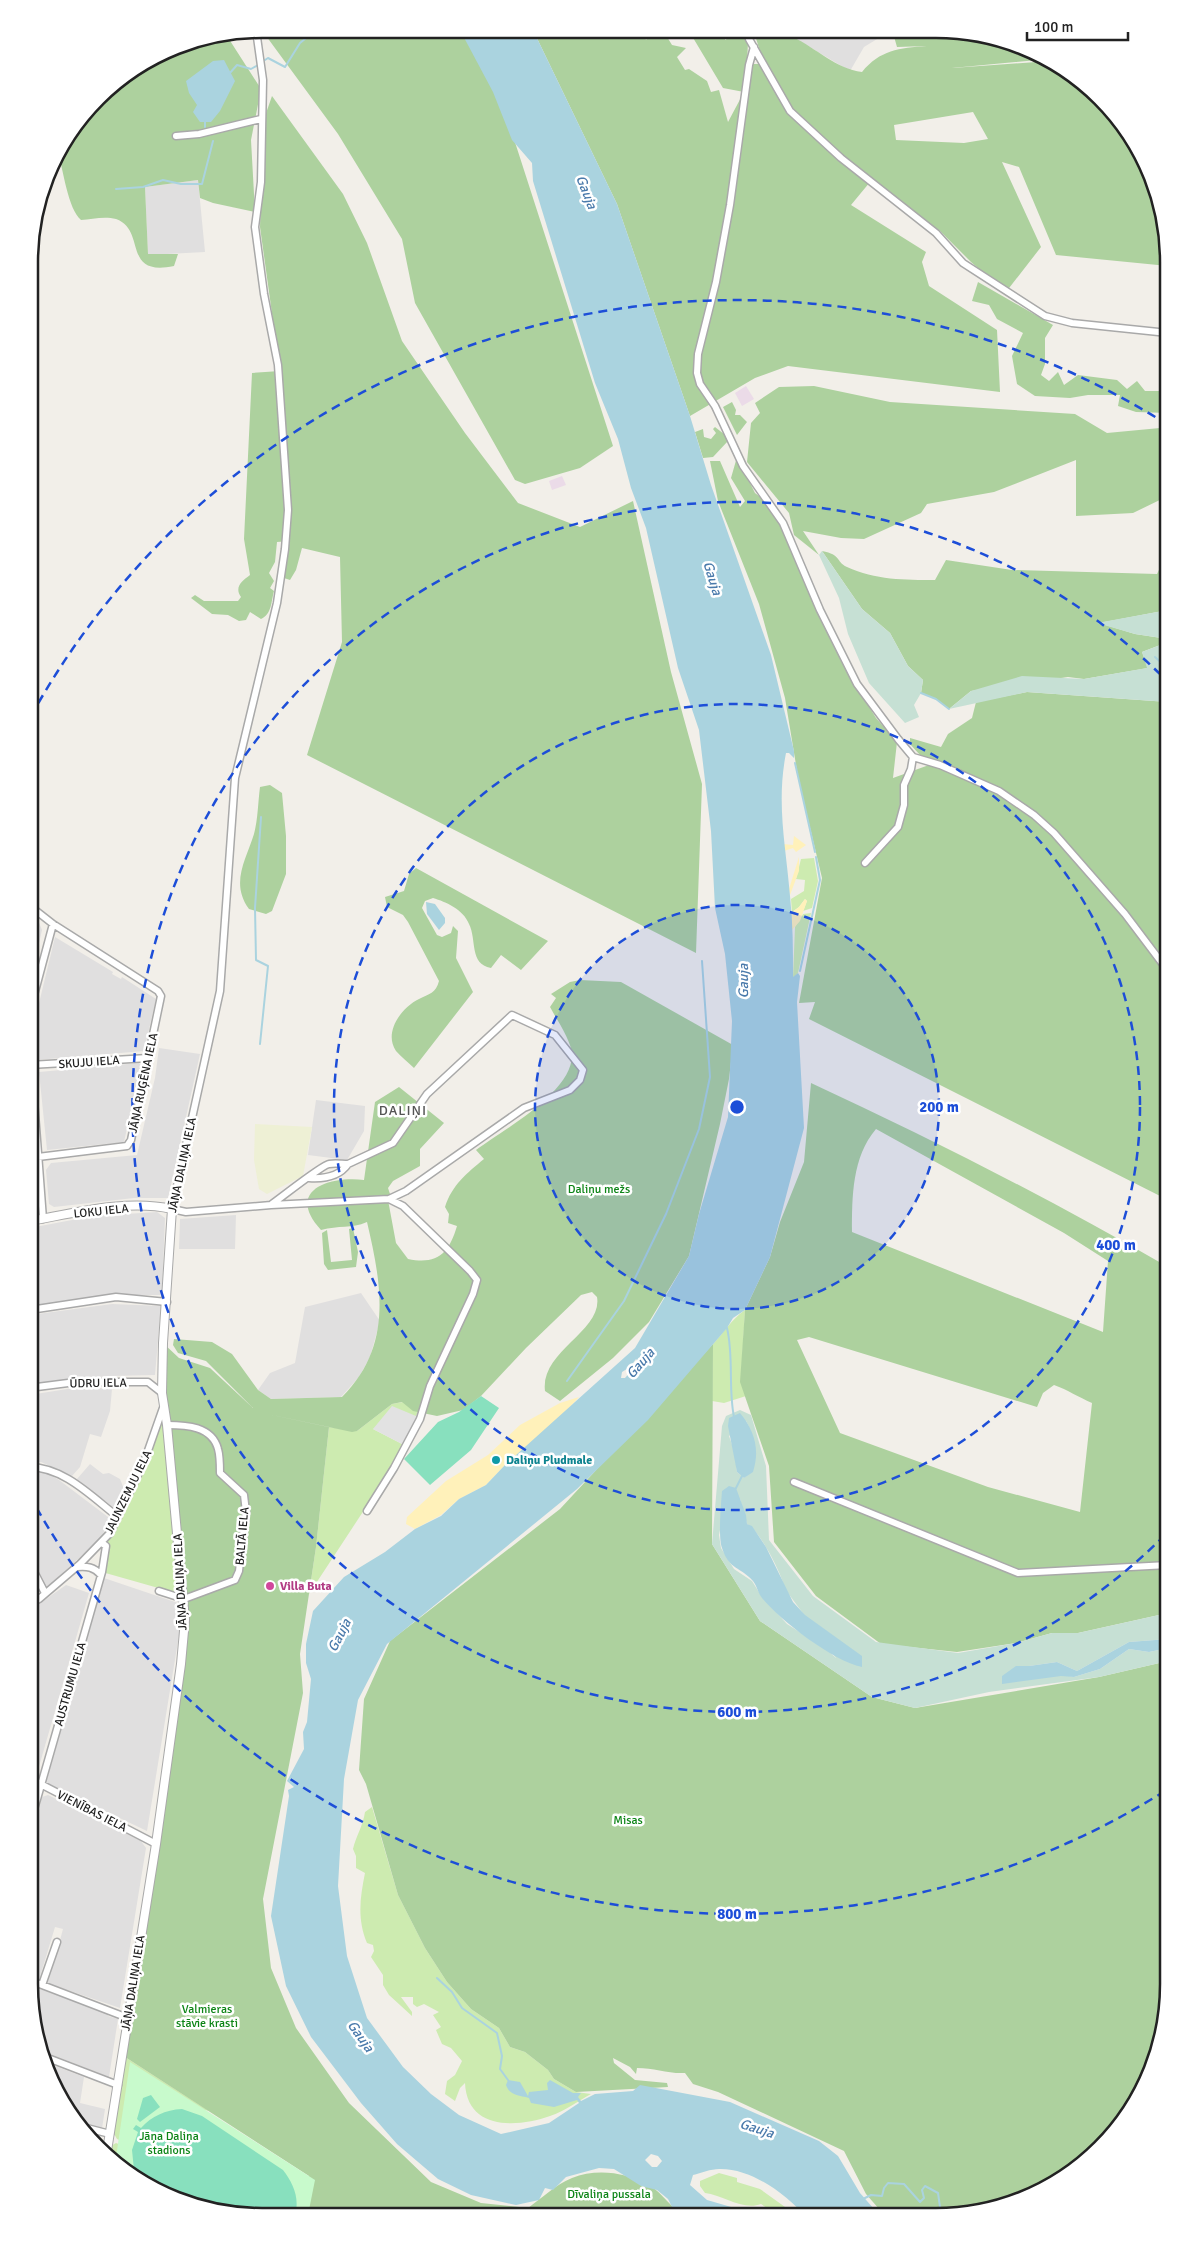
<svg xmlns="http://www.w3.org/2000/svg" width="1197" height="2246" viewBox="0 0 1197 2246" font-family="Signika,sans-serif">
	<rect width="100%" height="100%" fill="#f2efe9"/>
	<!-- residential -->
	<path fill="#e0dfdf" d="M774 32 887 33 864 47 850 71 791 36Z
		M198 180 205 252 148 255 145 187Z
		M30 915 38 920 42 930 30 983Z
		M55 937 113 972 112 974 121 979 122 977 156 999 144 1051 36 1060 34 1024Z
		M159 1048 200 1054 168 1198H134L54 1207 49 1204 46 1170 51 1163 137 1155 155 1078Z
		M139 1063 141 1065 124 1142 47 1150 39 1072Z
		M316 1100 365 1106 364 1131 347 1160 308 1155Z
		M30 1143 35 1217 30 1218Z
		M157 1212 165 1218 162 1295H106L30 1306V1228L93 1216Z
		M236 1215 235 1249H179L180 1219Z
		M361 1293 380 1321 370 1357 359 1377 341 1397 271 1399 258 1390 270 1373 295 1363 305 1307Z
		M112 1304 161 1306 155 1375 110 1376 29 1384 30 1315Z
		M80 1387 112 1389 110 1411 101 1437 90 1434 80 1467 72 1476 41 1462 29 1463V1395Z
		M90 1464 103 1474 109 1473 120 1479 124 1489 114 1508 77 1479Z
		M37 1471 47 1473 59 1480 112 1520 98 1541 46 1588 29 1555V1472Z
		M29 1569 41 1591 29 1598Z
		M104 1578 178 1603 180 1629 147 1831 46 1783Z
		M66 1585 89 1593 36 1777 29 1773V1611Z
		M48 1795 141 1841 146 1848 120 2008 44 1982 56 1955 63 1929 55 1927 39 1980 29 1976V1850L42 1797Z
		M29 1985 109 2014 108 2016 118 2019 109 2077 40 2050Z
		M42 2061 84 2077 80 2103 105 2109 99 2148 68 2114Z"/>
	<!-- industrial -->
	<path fill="#ebdbe8" d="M746 386 754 399 742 406 735 393Z
		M562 476 566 485 552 490 549 481Z"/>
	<!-- farmland -->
	<path fill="#eef0d5" d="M255 1124 312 1127 303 1176 267 1194 259 1189 254 1160Z"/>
	<!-- grass -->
	<path fill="#cdebb0" d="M814 858 818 881 812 908 803 911 807 901 805 899 799 907 792 912 791 899 804 891 805 880 796 879 801 859Z
		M811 913 798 973 793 978 795 927 803 914Z
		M745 1310 741 1380 746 1396 724 1403 712 1401 713 1344C724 1332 732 1319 745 1310Z
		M403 1402 418 1412 416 1416 373 1429 404 1445 391 1469 309 1594 316 1547 329 1427 357 1431 392 1404Z
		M163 1408 183 1595 102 1572 106 1547 102 1543 130 1492Z
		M372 1807 398 1895 425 1948 447 1982 471 2009 499 2028 510 2047 525 2052 548 2070 554 2079 576 2092 591 2094C578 2101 565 2111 550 2116 516 2128 467 2130 465 2083L460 2088 455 2101 445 2094 447 2081 455 2075 462 2061 451 2048 442 2044 436 2030 441 2027 433 2015 439 2012 424 2004 417 2007 413 2004V1997H401L412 2012V2016L389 1995 383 1985V1975L371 1957 374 1951 373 1945 367 1943C357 1919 360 1898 365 1873L356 1868V1856L353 1849C356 1836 363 1826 365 1812Z
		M125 2057 209 2111 191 2107 129 2144 117 2139 113 2132Z
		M116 2143 121 2145 124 2170 109 2160 111 2146Z
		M719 2173 737 2178V2182L760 2189 799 2217C783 2217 775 2214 761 2204 743 2211 723 2195 705 2193L700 2186V2181Z"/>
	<!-- forest -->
	<path fill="#add19e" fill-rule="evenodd" d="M261 29 472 30 503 105 613 446 580 468 525 484 515 480 415 303 402 239 338 134Z
		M533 30 656 31 645 40 664 32 672 45 686 48 677 57 685 70 689 69 707 81 711 92 719 90 728 122 744 92 723 88 689 31 725 32V40L732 36H743L748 42 747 64H764L754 32C767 32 781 31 793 37 816 48 836 69 862 72 880 50 899 48 927 46L897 47 893 33H980L1038 53 1048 59 952 68 1050 61 1089 86 1129 132 1156 187 1168 266 1056 255 1019 167 1002 162 1041 247 1006 292 971 262 940 231 870 182 851 205 926 252 922 262 929 286 997 330 1000 392 788 366 755 378 690 416 617 204ZM973 112 988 139 964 143 896 140 894 125Z
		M227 36 261 89 251 140 255 212 213 203 200 198 198 180 145 187 148 254H178L174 266C121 277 147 230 116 219 105 216 92 219 81 220 68 209 63 169 58 152L108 87 173 46Z
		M272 96 343 194 367 243 402 341 465 433 518 503 580 527 633 501 671 672 702 784 696 953 307 755 342 642 340 557 302 548 296 570 290 580 281 577 290 541 277 542 275 562 269 573 274 581 270 588 274 591C271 602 272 614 261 619L250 612 246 620 239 621 228 615 212 614 191 598 195 595 204 601H238L241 597C234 587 242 581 250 575L244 539 252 373 280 371 260 227 263 122Z
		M978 282 1053 325 1045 338V364L1041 375 1049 381 1058 372 1064 385 1078 375 1117 380 1127 389 1137 381 1145 391H1159L1165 399 1168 397V413L1136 412 1118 406 1120 395H1088L1070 398 1035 396 1017 384 1012 356 1023 333 997 319 989 305 972 301Z
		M814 386 890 402 1075 414 1107 433 1160 428 1168 429V496L1133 513 1076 516V460L994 492 927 504 921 513 864 539 841 538 803 531 819 555 794 535 789 513 747 462 751 423 760 413 755 403 779 387Z
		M732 402 736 410 735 415H740L747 422 737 435 723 407Z
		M715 427 729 438 728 441 713 457 703 458 695 432 703 429 704 437 711 439 716 433 713 429Z
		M737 457 755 493 778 511 811 584 841 661 876 718 897 742 893 778 929 765 910 744V738L941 747 948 734 972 718 976 702 1027 692 1168 702V1200L809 1019 815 1002 799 1003 822 878 798 777 785 698 759 604 718 501 710 461H720L740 507 745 501 731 478Z
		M822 551C842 555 835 561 847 567 875 580 905 580 935 580L946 560 1012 570 1157 574 1168 551V610L1099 623 1135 634 1168 639V642L1142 652 1148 668 1084 679 1068 677 971 691 949 709 936 699 921 693 923 680 908 666 890 633 862 609Z
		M270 785 282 793 286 836V874L272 911 266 914 249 909C230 883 246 860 254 834 258 819 258 802 260 787Z
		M416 868 548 941 521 970 501 955 491 968C469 964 477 940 469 924 463 909 446 902 433 898L425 901 422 908 437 935 442 937 451 933 453 926 458 931 456 958 473 992 414 1068C408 1062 401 1057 396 1051 383 1032 402 1007 419 999 429 994 436 993 439 981L408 922 403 915 387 907 385 897 404 891 409 874Z
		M580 980 621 982 733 1045 729 1079 720 1124 689 1256 649 1322 613 1358 560 1401 545 1391C540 1351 603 1331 597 1297L592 1292 581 1295 526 1348 481 1396 463 1410 437 1416 413 1411 402 1402 392 1404 357 1431 352 1432 258 1412 329 1427 316 1547 300 1654 303 1693 263 1899 271 1968 296 2028 349 2103 431 2182 481 2203 528 2208C541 2199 556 2184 572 2178 596 2168 626 2172 649 2185 665 2195 669 2207 686 2217L309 2215V2176L122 2055 185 1620 163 1408V1343L179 1358 210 1368 253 1408 206 1361 178 1353 173 1345 174 1339 212 1342 232 1354 258 1390 271 1399 342 1397C393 1346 382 1286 367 1222 351 1229 339 1225 321 1230 285 1191 328 1176 364 1180L375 1102 399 1087 444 1123 420 1149V1166L393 1181 388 1188 392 1200H388L396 1243 408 1259C438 1265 449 1253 457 1226L448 1223 449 1214 445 1207C452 1185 467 1173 484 1159L476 1150C504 1129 572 1093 572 1055 572 1042 556 1018 550 1007L556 998 551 994 570 982Z
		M811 1083C932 1139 1052 1200 1168 1267V1613L1078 1633H1052L1016 1643 957 1652 881 1644 816 1596 774 1542 769 1466 740 1382 745 1310 770 1257 780 1222 804 1162ZM876 1129 1064 1233 1108 1261 1103 1332 852 1232C852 1197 852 1157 876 1129ZM809 1337 1037 1407 1043 1393 1054 1385C1068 1390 1078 1397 1092 1403L1080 1512 988 1487 840 1433 797 1340Z
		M353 1228 358 1252 356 1267 328 1270 324 1264 322 1233 327 1230 331 1262 352 1260 349 1229Z
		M713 1344 712 1544 760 1621 872 1697 915 1708 1099 1677 1168 1661V2000L1151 2073 1120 2126 1104 2141 1102 2140 1103 2142C1091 2153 1078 2169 1064 2178 1009 2213 949 2217 886 2217L866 2194 844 2151 718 2092 693 2084 685 2073C669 2074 654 2068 637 2068L636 2074 630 2067 613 2058 614 2063 635 2080 667 2083 668 2087 576 2092 554 2079 548 2070 525 2052 510 2047 499 2028 471 2009 447 1982 425 1948 398 1895 366 1784 359 1770 364 1699 390 1641 560 1509Z"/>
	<!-- wetland -->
	<path fill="#c6e0d4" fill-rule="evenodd" d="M822 551 862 609 890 633 908 666 923 680 921 693 914 705 919 717 905 723 869 683 848 634 839 598 819 555Z
		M1168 610V639L1135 634 1097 623Z
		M1168 642V702L1027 692 949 709 971 691 1022 676 1084 679 1147 668 1142 652Z
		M740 1410 751 1415 766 1466 769 1540 813 1596 876 1642 958 1653 1016 1643 1052 1633H1078L1168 1613V1639L1129 1642 1077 1671 1057 1662 1029 1666H1016L1074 1677 1100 1669 1129 1649 1149 1652 1168 1648V1661L1099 1677 989 1692 915 1708 872 1697 760 1621 712 1544 722 1426 726 1416ZM746 1421C755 1437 762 1465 744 1478L737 1472 735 1453 729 1436ZM722 1498 740 1499 747 1524C760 1531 782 1574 785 1589L836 1658 826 1649 787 1624 762 1597 752 1581 734 1569 721 1548 719 1535 722 1520Z"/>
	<!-- sand -->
	<path fill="#fff1ba" d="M794 836 806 845 796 852 793 848 784 851 783 844 793 845Z
		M799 857V871L790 895 789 889Z
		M805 899 807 901 800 921 792 930 791 913 799 907Z
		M579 1397 561 1417 505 1465 486 1485 459 1499 441 1515 415 1529 406 1524 407 1517 446 1481 488 1455 520 1425 560 1403Z"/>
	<!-- park -->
	<path fill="#c8facc" d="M130 2062 315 2180 308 2215H231L159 2193 115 2164Z"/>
	<!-- pitch -->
	<path fill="#88e0be" d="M481 1396 499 1408 471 1450 430 1485 404 1459 438 1422 459 1412Z
		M151 2095 160 2107 140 2122 137 2119 143 2098Z
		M182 2109 202 2116 283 2170C293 2183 300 2198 295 2215H231L159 2193 130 2174 134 2170 132 2150 138 2132 133 2129 136 2125 141 2128C152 2116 165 2110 182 2109Z"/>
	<!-- parking -->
	<path fill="#e2e2e2" d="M392 1406 416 1416 418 1412 422 1413 404 1445 373 1429Z"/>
	<!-- water -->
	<path fill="#aad3df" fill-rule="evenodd" d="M460 30H533L617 204 690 416 711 485 771 655 794 751V758L789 753H786C776 804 786 846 790 896 793 923 793 950 793 977L798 973 800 976 797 1002 804 1128 770 1257 745 1310 733 1318 727 1328 648 1420 577 1489 387 1644 358 1700 344 1779 338 1886 347 1956 367 2018 403 2067 431 2094 459 2115 501 2134 549 2123 579 2103 577 2100 554 2107 531 2103 529 2098C518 2095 510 2096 506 2085L508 2080 520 2082 528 2096 529 2092 548 2090 547 2083 550 2080 573 2093H581L578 2097 581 2101 595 2094 633 2091 640 2085 730 2102 819 2141 838 2156 860 2193 881 2217H806C786 2194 751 2168 719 2169 711 2169 701 2173 693 2175L690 2185 707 2200 766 2217 686 2215 672 2207 668 2199 657 2190 641 2186 614 2169 599 2168 566 2177 553 2190 545 2188 539 2200 516 2205 471 2195 438 2179 397 2144 361 2103 311 2037 286 1986 271 1916 289 1796 288 1790 294 1787 287 1781 304 1749 303 1732 307 1722 311 1679 306 1663V1644L313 1611 344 1577 385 1552 415 1529 441 1516 459 1499 486 1485 505 1465 635 1348 689 1256 699 1214 728 1117 732 1021 725 954 715 908 711 831 699 730 678 668 646 528 631 488 618 439 595 383 533 181 532 163 512 140 493 92ZM636 1359 639 1362 625 1378H621L622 1372 630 1367ZM651 2154 658 2156 662 2161 657 2167H652L645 2160Z
		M224 60 235 81 220 111 211 122H200L193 112 197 105 189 93 186 81 213 61Z
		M426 902 435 904 445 918V923L439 930 427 914Z
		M740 1413C755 1431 760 1450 753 1472L744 1478 737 1472 728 1426 729 1418Z
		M729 1486 736 1488 746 1515 747 1524 752 1526 766 1547 793 1602 805 1615 862 1656V1667C833 1661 781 1621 762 1598 758 1593 757 1586 753 1581 741 1567 729 1570 722 1548 718 1537 721 1505 722 1491Z
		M1168 1639V1648L1149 1652 1129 1649 1100 1669 1074 1677 1061 1676 1002 1684V1676L1016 1666H1029L1057 1662 1077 1671 1129 1642Z"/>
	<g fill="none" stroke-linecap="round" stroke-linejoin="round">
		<!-- stream -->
		<path stroke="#aad3df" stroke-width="2" d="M265 60 268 58 285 67 300 43 317 29
			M229 74 237 65 251 69 258 65
			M205 121V127
			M116 189 143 187 163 180 181 184H202L213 141
			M1155 657 1168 669
			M921 693 936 699 949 709
			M795 763 815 852
			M800 971 820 880 816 857
			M260 1044 268 966 256 960 255 908 261 817
			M727 1328C734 1357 728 1388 734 1417
			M567 1381 624 1301 666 1214 699 1129 710 1077 702 961
			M736 1488 743 1474
			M437 1978 452 1992 462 2008 497 2033 502 2056 500 2069 508 2080
			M863 2199 871 2195 882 2196 884 2188 888 2183 904 2184 920 2202 924 2198 922 2190 925 2186 938 2193 940 2207 947 2212 951 2209 957 2214"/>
		<!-- minor casing -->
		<g stroke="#a9a9a9" stroke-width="9">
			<path id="minor" d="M256 30 263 80 261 182 255 227 264 294 278 365 288 510 285 549 277 603 235 778 220 991 172 1209 186 1212 271 1205 389 1199 403 1206 470 1271 477 1280 473 1294 430 1386 420 1419 394 1468 367 1511
				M748 32 749 39 790 111 841 158 936 233 963 263 1045 316 1072 323 1168 333
				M754 47 749 65 730 205 716 282 698 354 697 373 700 384 715 406 743 466 783 523 820 610 857 684 898 739 913 757 940 765 999 791 1034 815 1054 833 1125 914 1168 971
				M176 136 199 134 261 119
				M865 863 898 827 904 805V785L911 769 913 757
				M30 906 53 924 158 991 161 996 131 1140 127 1146 38 1157
				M30 1010 53 924
				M30 1065 148 1058
				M30 1068 32 1074 43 1219
				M348 1164 393 1143 427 1094 512 1015 555 1035 583 1070 580 1080 570 1090 524 1108 406 1191 389 1199
				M272 1204C282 1197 322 1165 329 1164 335 1163 342 1164 348 1164 339 1177 324 1179 309 1178
				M30 1310 116 1297 167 1302
				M29 1388 76 1382H148L162 1393
				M29 1467C64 1467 92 1497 118 1517
				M794 1482 1018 1573 1168 1565
				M29 1562 45 1593
				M77 1567C87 1566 94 1567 101 1575
				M159 1591 184 1599 235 1580 239 1571 246 1512 244 1495 220 1473C220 1466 220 1456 218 1449 212 1426 186 1425 167 1425
				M29 1604 39 1599 80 1564 110 1533 144 1462 163 1408
				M29 1778 156 1844
				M29 1827 102 1572 106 1546 102 1543
				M29 1980 128 2018
				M42 1985 57 1942
				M40 2055 118 2085
				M79 2126 110 2134"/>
		</g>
		<!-- tertiary casing -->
		<g stroke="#a9a9a9" stroke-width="10">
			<path id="tertiary" d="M30 1221C75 1213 126 1199 172 1209L163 1343 162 1393 167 1425 185 1620 181 1664 156 1844 106 2157"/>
		</g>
		<!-- minor -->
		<use href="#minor" stroke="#fff" stroke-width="6"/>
		<!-- tertiary -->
		<use href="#tertiary" stroke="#fff" stroke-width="8"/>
	</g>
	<!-- distance rings -->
	<circle cx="737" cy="1107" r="202" fill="#1d4ed8" fill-opacity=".12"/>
	<g fill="none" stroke="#1d4ed8" stroke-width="2.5" stroke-dasharray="9 6">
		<circle cx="737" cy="1107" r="202"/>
		<circle cx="737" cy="1107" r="403"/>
		<path d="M1165 1535A605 605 0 1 1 1165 679"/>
		<path d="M1165 1791A807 807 0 0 1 31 1498M31 716A807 807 0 0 1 1165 423"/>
	</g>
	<!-- markers -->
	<circle fill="#0f9aa8" stroke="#fff" stroke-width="2" cx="496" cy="1460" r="5"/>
	<circle fill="#d1479c" stroke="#fff" stroke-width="2" cx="270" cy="1586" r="5"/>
	<g text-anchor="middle" stroke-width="5" stroke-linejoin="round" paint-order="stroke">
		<!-- street labels -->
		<g font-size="12" fill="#222" stroke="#fff">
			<text transform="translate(89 1062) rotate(-4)" y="4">SKUJU IELA</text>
			<text transform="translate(143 1083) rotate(-78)" y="4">JĀŅA RUĢĒNA IELA</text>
			<text transform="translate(182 1165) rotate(-78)" y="4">JĀŅA DALIŅA IELA</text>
			<text transform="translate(101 1211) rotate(-6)" y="4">LOKU IELA</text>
			<text transform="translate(98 1383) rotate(-1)" y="4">ŪDRU IELA</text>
			<text transform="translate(128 1492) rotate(-64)" y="4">JAUNZEMJU IELA</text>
			<text transform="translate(242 1536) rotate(-85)" y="4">BALTĀ IELA</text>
			<text transform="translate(180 1582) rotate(-93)" y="4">JĀŅA DALIŅA IELA</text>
			<text transform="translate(70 1684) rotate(-74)" y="4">AUSTRUMU IELA</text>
			<text transform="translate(92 1811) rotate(27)" y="4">VIENĪBAS IELA</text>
			<text transform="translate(133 1983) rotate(-81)" y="4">JĀŅA DALIŅA IELA</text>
		</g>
		<!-- park labels -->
		<g font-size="12" fill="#0c8416" stroke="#fff">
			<text x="599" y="1193">Daliņu mežs</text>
			<text x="628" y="1824">Misas</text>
			<text x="207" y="2013">Valmieras<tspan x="207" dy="14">stāvie krasti</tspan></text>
			<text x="169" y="2140">Jāņa Daliņa<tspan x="169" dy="14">stadions</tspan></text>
			<text x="609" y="2198">Dīvaliņa pussala</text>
		</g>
		<!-- culture labels -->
		<g font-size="12" font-weight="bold" fill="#0d838f" stroke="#fff" text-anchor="start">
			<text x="506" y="1464">Daliņu Pludmale</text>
		</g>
		<!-- hotel labels -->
		<g font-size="12" font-weight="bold" fill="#b23c85" stroke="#fff" text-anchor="start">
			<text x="280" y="1590">Villa Buta</text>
		</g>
		<!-- water labels -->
		<g font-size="14" font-style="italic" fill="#4a7aab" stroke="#fff">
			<text transform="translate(587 192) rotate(69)" y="5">Gauja</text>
			<text transform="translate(713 578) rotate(73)" y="5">Gauja</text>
			<text transform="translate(743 981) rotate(-90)" y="5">Gauja</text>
			<text transform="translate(640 1363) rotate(-49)" y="5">Gauja</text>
			<text transform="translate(339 1635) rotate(-63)" y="5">Gauja</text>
			<text transform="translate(361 2036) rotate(55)" y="5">Gauja</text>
			<text transform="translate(757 2128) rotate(18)" y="5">Gauja</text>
		</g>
		<!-- neighbourhood labels -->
		<g font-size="14" letter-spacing="1" fill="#555" stroke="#fff">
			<text x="403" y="1115">DALIŅI</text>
		</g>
	</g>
	<!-- crop -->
	<path d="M0 0H1197V2246H0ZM262 38H936A224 224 0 0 1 1160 262V1984A224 224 0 0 1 936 2208H262A224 224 0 0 1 38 1984V262A224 224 0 0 1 262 38Z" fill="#fff" fill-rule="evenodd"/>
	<path fill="none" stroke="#222" stroke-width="2.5" d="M262 38H936A224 224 0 0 1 1160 262V1984A224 224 0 0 1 936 2208H262A224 224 0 0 1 38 1984V262A224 224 0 0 1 262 38Z"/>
	<circle cx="737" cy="1107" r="8" fill="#1d4ed8" stroke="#fff" stroke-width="2.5"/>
	<g font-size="15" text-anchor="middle" font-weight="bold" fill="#1d4ed8" stroke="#fff" stroke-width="5" stroke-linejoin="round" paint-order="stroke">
		<text x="939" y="1112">200 m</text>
		<text x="1116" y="1250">400 m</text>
		<text x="737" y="1717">600 m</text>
		<text x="737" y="1919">800 m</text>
	</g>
	<!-- scale -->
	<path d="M1027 32v8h101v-8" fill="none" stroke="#222222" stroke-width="2.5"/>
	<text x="1034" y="32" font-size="15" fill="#222222" stroke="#ffffff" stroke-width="4" paint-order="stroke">100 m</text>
</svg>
